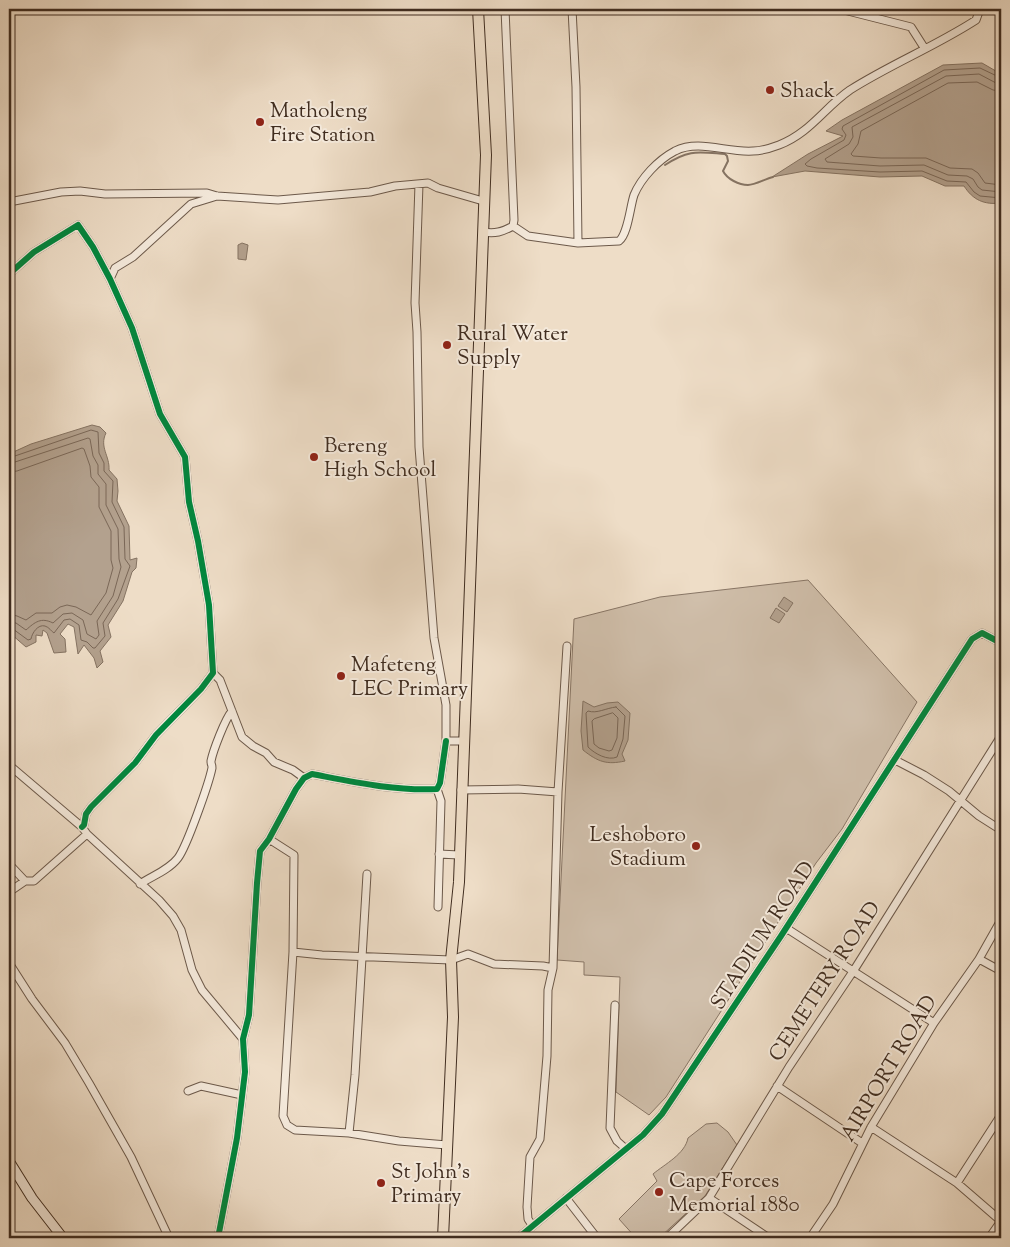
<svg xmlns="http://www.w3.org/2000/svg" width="1010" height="1247" viewBox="0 0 1010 1247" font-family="'Sorts Mill Goudy',serif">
	<rect width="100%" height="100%" fill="#eeddc7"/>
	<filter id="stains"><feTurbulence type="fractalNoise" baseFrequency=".004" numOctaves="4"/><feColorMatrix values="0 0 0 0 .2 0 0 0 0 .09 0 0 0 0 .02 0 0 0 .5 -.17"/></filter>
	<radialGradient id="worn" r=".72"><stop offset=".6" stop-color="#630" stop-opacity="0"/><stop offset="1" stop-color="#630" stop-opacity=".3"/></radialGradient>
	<!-- green -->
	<path fill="#d0bfab" stroke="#887666" d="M808 580 917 702 842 829 816 863 666 1097 649 1115 616 1092 620 977 584 975V962L557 960 574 619 660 597Z
		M717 1123 728 1132 737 1145 705 1196 659 1238H636L619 1219 657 1181 653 1174C665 1164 685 1154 688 1138L706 1124Z"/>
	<!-- water -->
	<path fill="#b3a18e" stroke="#857362" d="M982 63 1001 74V203C984 205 973 200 964 186H945L922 176 880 177 805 171 772 177 808 154 843 136 826 131 842 120 943 65Z
		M242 243 248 245 246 260 238 259V245Z
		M92 425 100 427 106 433C99 447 110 456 109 470L117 479 118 491 117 501 129 526 130 560 137 558 136 568 132 572 123 601 108 625 111 637 100 651 103 662 97 668 94 658 84 645 78 654 74 627 68 624 60 634 65 639 66 652 54 653 47 633 43 630 42 636 36 635V642L26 647 11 634 9 628V454L31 444Z
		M784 597 793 603 787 612 778 606Z
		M776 608 785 614 779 623 770 618Z
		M583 701 594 707 607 703 618 702 630 713 628 740 622 754 625 761C607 765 598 762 583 750L581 731Z"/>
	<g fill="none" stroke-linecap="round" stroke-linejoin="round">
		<!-- shore -->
		<path stroke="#7a6757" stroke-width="1" d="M1001 78 980 68 944 70 843 126 842 129 846 135 844 140 811 159 805 164 807 166 817 168 880 172 922 171 947 181 966 182 974 192 980 196 1001 198
			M1001 84 996 83 979 74 946 76 852 127 853 137 849 144 825 159 827 162 880 166 924 165 948 175 967 176 973 179 978 187 982 190 1001 192
			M1001 91 993 90 977 82 948 83 861 131 858 144 851 154 853 156 881 158H926L950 168 972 169 978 173 985 183 1001 185
			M9 458 91 430 98 432 99 453 104 463V471L113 481 112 502 124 527 125 559 130 566 118 599 103 623 105 636 95 648H93L87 642 81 640 79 625 70 619 64 620 54 633C52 632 49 627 45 626 38 624 32 633 31 639L28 640 13 629 9 628
			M9 464 88 438 90 439 93 456 98 465V474L106 484V505L118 529 119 559 121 567 113 596 97 621 99 635 96 639 87 634 83 620 72 613 63 614 53 623C41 617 35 622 26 630L16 623 9 622
			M9 472 17 471 82 448 84 449 90 466 91 477 99 487V507L111 531V560L113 568 106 593 91 615 76 607 67 605 60 607 52 613H36L26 620 17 616 9 614
			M616 707 625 716 623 739 617 757C608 761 595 754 588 747L586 713 588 711C597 714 606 708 616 707Z
			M613 713 618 718 617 738 612 750 609 751 599 748 594 744 592 721 594 719Z"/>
		<!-- stream -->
		<path stroke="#857362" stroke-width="2" d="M665 165C689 149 698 152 725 154L727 156 728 161 723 171C727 179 739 185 748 185 755 185 765 179 773 177"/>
		<!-- street casing -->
		<g stroke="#6c594a" stroke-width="9">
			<path id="street" d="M572 9 576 87 578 243
				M840 9 911 27 925 49
				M419 184 415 303 417 332 419 447 434 638 446 705V741H464
				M9 202 61 192 80 191 105 194 207 193 217 196 278 200 370 192 395 186 428 183 438 188 483 201
				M513 226 528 236 578 243 619 241C628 234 630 207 634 195 641 178 658 160 675 151 699 139 727 153 753 151 761 151 771 148 779 145 810 133 824 108 850 90 891 64 936 46 976 20L980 9
				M483 232C495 234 502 232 513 226L514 220 505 9
				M9 274 34 252 78 225 93 247 110 279 132 328 160 414 185 457 189 502 198 541 209 605 213 673 201 689 156 735 135 763 91 807 86 814 84 825 82 827
				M110 279 115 268 133 257 191 204 217 196
				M213 673 220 680 242 737 253 746 266 753 274 762 293 770 304 778
				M895 760 924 775 949 791 979 816 1001 830
				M9 765 82 827 87 834 159 900 173 916 181 930 192 970 202 990 243 1039
				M437 789 441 801 438 907
				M461 790 518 789 558 792
				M269 839 294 855 293 952 283 1116 287 1125 295 1130 349 1133 399 1141 447 1145
				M439 854 459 855
				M9 864 25 881
				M140 884C152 876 169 870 178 858 187 846 209 783 212 768 212 763 211 766 211 761 213 751 225 719 232 711
				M9 892 25 881H34L87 834
				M786 928 934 1023
				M293 952 322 955 451 960 468 954 494 964 543 966 553 968
				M979 959 1001 971
				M9 963 32 999 65 1043 89 1083 131 1157 169 1238
				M615 1005 610 1128 617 1141 626 1149
				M777 1086 862 1143
				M188 1091 201 1086 242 1095
				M871 1127 957 1183 1001 1221
				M349 1133 355 1075 367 874
				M957 1183 1001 1115
				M566 1198 597 1238
				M709 1198 769 1238
				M532 1225 528 1219 527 1207 530 1157 540 1139 547 1056 548 990 553 968 558 792 567 646
				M218 1238 237 1138 245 1072 243 1039 249 1015 257 883 260 851 269 839 296 789 304 778 312 774C354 782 394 791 437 789L440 783 446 741
				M518 1238 643 1135 662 1114 781 936 972 639 982 633 1001 643
				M667 1238 709 1198 789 1067 854 970 1001 736
				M810 1238 833 1204 871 1127 934 1023 979 959 1001 920
				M989 1238 1001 1221"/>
		</g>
		<!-- secondary casing -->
		<g stroke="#402d20" stroke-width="11">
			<path id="secondary" d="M9 1161 32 1198 63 1238"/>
		</g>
		<!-- primary casing -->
		<g stroke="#402d20" stroke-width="12">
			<path id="primary" d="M443 1238 453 1017 451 960 459 882 486 155 478 9"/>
		</g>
		<!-- street -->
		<use href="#street" stroke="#f4e9db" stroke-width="7"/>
		<!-- secondary -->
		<use href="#secondary" stroke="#f4e9db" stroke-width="9"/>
		<!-- primary -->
		<use href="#primary" stroke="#eeddc7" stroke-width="10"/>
		<!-- cycleway casing -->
		<g stroke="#f4e9db" stroke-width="9">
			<path id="cycleway" d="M9 274 34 252 78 225 93 247 110 279 132 328 160 414 185 457 189 502 198 541 209 605 213 673 201 689 156 735 135 763 91 807 86 814 84 825 82 827
				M218 1238 237 1138 245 1072 243 1039 249 1015 257 883 260 851 269 839 296 789 304 778 312 774C354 782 394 791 437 789L440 783 446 741
				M518 1238 643 1135 662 1114 781 936 972 639 982 633 1001 643"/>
		</g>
		<!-- cycleway -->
		<use href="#cycleway" stroke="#00873e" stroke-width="6"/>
	</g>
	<!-- markers -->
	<g fill="#8f2418" stroke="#f4e9db" stroke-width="2">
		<circle cx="770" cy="90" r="5"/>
		<circle cx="260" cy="122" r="5"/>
		<circle cx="447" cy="345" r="5"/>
		<circle cx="314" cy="457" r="5"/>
		<circle cx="341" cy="676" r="5"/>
		<circle cx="696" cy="846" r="5"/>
		<circle cx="381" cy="1183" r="5"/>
		<circle cx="659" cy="1192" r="5"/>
	</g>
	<g text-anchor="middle" stroke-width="4" stroke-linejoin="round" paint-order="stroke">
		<!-- poi labels -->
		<g font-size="21" fill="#402d20" stroke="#f4e9db" text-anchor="start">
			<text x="780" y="97">Shack</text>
			<text x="270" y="117">Matholeng<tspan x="270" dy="24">Fire Station</tspan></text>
			<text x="457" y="340">Rural Water<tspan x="457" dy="24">Supply</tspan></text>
			<text x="324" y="452">Bereng<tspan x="324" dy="24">High School</tspan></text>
			<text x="351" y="671">Mafeteng<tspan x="351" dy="24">LEC Primary</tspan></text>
			<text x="686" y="841" text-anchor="end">Leshoboro<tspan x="686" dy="24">Stadium</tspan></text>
			<text x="391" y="1178">St John's<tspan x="391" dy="24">Primary</tspan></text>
			<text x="669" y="1187">Cape Forces<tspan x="669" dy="24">Memorial 1880</tspan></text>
		</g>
		<!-- street labels -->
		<g font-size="21" fill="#402d20" stroke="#f4e9db">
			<text transform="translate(762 935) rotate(-57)" y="7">STADIUM ROAD</text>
			<text transform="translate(824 981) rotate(-57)" y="7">CEMETERY ROAD</text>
			<text transform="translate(888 1068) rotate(-59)" y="7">AIRPORT ROAD</text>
		</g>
	</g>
	<!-- margin -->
	<rect width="1010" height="1247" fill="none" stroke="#eeddc7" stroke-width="30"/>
	<rect x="10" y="10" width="990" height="1227" fill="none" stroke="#402d20" stroke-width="2.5"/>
	<rect x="15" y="15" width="980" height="1217" fill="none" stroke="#402d20"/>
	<rect width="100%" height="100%" filter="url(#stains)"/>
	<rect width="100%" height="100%" fill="url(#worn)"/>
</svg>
